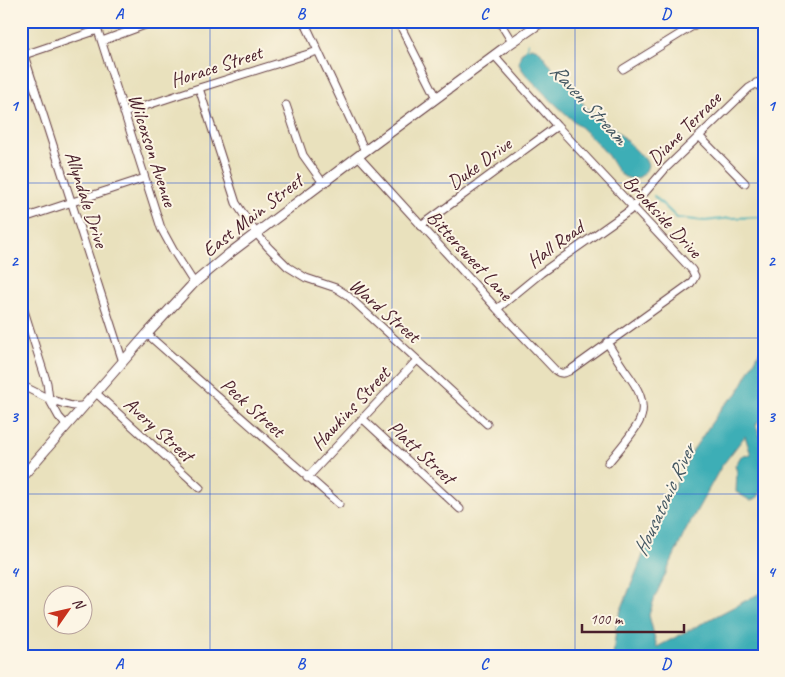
<svg xmlns="http://www.w3.org/2000/svg" width="785" height="677" viewBox="0 0 785 677" font-family="Caveat,sans-serif">
	<rect width="100%" height="100%" fill="#fcf5e5"/>
	<filter id="ink" filterUnits="userSpaceOnUse"><feTurbulence type="fractalNoise" baseFrequency=".02" numOctaves="2"/><feDisplacementMap in="SourceGraphic" scale="10" xChannelSelector="R" yChannelSelector="G"/><feConvolveMatrix kernelMatrix="1 2 1 2 8 2 1 2 1" color-interpolation-filters="sRGB"/></filter>
	<filter id="wash" filterUnits="userSpaceOnUse"><feTurbulence type="fractalNoise" baseFrequency=".0096" numOctaves="4" result="noise"/><feDisplacementMap in="SourceGraphic" scale="20" xChannelSelector="R" yChannelSelector="G"/><feGaussianBlur stdDeviation="1.12" result="paint"/><feColorMatrix in="noise" values="0 0 0 0 0 0 0 0 0 0 0 0 0 0 0 0 0 1.4 0 .05"/><feComposite in="paint" operator="in"/></filter>
	<g filter="url(#wash)">
		<rect width="100%" height="100%" fill="#e9e1bd"/>
		<!-- water -->
		<path fill="#3daeb6" stroke="#446670" d="M531 47 538 49 555 71 565 78 574 89 586 108 616 130 645 159 648 165C646 174 638 181 628 178 618 176 614 164 608 156 605 151 600 147 596 142 575 121 552 103 532 81 528 77 523 72 520 66 518 62 520 56 522 52Z
			M764 343V413L756 425 764 446V486L758 497 751 501 736 492 737 472 735 466 741 456 751 455 745 436 721 467 685 532 655 597 649 615 657 647 764 591V656H613L617 620 655 525 693 450 723 406 737 394Z"/>
		<g fill="none" stroke-linecap="round" stroke-linejoin="round">
			<!-- stream -->
			<path stroke="#3daeb6" stroke-width="2" d="M526 51 528 43
				M654 196 677 218 705 221 731 218 764 217"/>
		</g>
	</g>
	<g filter="url(#ink)">
		<g fill="none" stroke-linecap="round" stroke-linejoin="round">
			<!-- minor casing -->
			<g stroke="#623c41" stroke-width="9">
				<path id="minor" d="M95 21 161 228 173 250 194 283
					M304 21 365 151
					M398 21 437 98
					M499 21 512 42
					M102 41 156 21
					M21 46 123 362
					M24 55 98 30
					M623 69 701 21
					M756 83 764 91
					M21 86 33 82
					M199 88 236 203 256 233 268 247 288 267 306 278 336 288 347 295 487 424
					M286 105 303 155 323 183
					M124 113 199 88 318 51
					M699 136 745 183
					M358 156 497 309 555 370C560 374 563 374 569 371L690 284 693 280 695 276 692 270 557 126 494 55
					M21 219 145 178
					M421 226 557 126
					M21 301 47 383 49 399C60 402 74 409 85 405
					M497 309 541 273 629 211 665 169 749 88 764 79
					M147 334 339 504
					M607 342C612 351 618 360 624 369 635 384 649 402 639 422 632 435 618 451 608 463
					M21 385 49 399 59 417 67 426
					M96 393 200 488
					M363 419 460 509
					M307 478 417 360"/>
			</g>
			<!-- major casing -->
			<g stroke="#623c41" stroke-width="11">
				<path id="major" d="M21 478 147 334 194 283 230 253 365 151 508 45 543 21"/>
			</g>
			<!-- minor -->
			<use href="#minor" stroke="#fff" stroke-width="7"/>
			<!-- major -->
			<use href="#major" stroke="#fff" stroke-width="9"/>
		</g>
	</g>
	<!-- grid -->
	<path fill="none" stroke="#1d4ed8" stroke-width="1" stroke-opacity="0.55" d="M210 21V656M392 21V656M575 21V656M21 183H764M21 338H764M21 494H764"/>
	<g text-anchor="middle" stroke-width="4" stroke-linejoin="round" paint-order="stroke">
		<!-- street labels -->
		<g font-size="20" fill="#4a1f2b" stroke="#fcf5e5">
			<text transform="translate(216 66) rotate(-18)" y="7">Horace Street</text>
			<text transform="translate(684 128) rotate(-45)" y="7">Diane Terrace</text>
			<text transform="translate(153 150) rotate(72)" y="7">Wilcoxson Avenue</text>
			<text transform="translate(479 163) rotate(-36)" y="7">Duke Drive</text>
			<text transform="translate(87 199) rotate(72)" y="7">Allyndale Drive</text>
			<text transform="translate(252 215) rotate(-38)" y="7">East Main Street</text>
			<text transform="translate(663 216) rotate(47)" y="7">Brookside Drive</text>
			<text transform="translate(555 244) rotate(-36)" y="7">Hall Road</text>
			<text transform="translate(470 255) rotate(47)" y="7">Bittersweet Lane</text>
			<text transform="translate(385 310) rotate(41)" y="7">Ward Street</text>
			<text transform="translate(253 407) rotate(42)" y="7">Peck Street</text>
			<text transform="translate(350 408) rotate(-47)" y="7">Hawkins Street</text>
			<text transform="translate(159 429) rotate(42)" y="7">Avery Street</text>
			<text transform="translate(422 452) rotate(43)" y="7">Platt Street</text>
		</g>
		<!-- water labels -->
		<g font-size="21" font-style="italic" fill="#455863" stroke="#fcf5e5">
			<text transform="translate(589 104) rotate(47)" y="7">Raven Stream</text>
			<text transform="translate(664 500) rotate(-65)" y="7">Housatonic River</text>
		</g>
	</g>
	<!-- margin -->
	<rect width="785" height="677" fill="none" stroke="#fcf5e5" stroke-width="55"/>
	<!-- north arrow -->
	<g transform="translate(68 610) rotate(56)"><circle r="24" fill="#fcf5e5" stroke="#b59f9b"/>
	<path d="M0-4L9 19L0 12L-9 19Z" fill="#c8321e"/>
	<text y="-8" font-size="14" font-weight="bold" text-anchor="middle" fill="#4a1f2b">N</text>
	</g>
	<!-- scale -->
	<path d="M582 624v8h102v-8" fill="none" stroke="#4a1f2b" stroke-width="2.5"/>
	<text x="590" y="624" font-size="15" fill="#4a1f2b" stroke="#fcf5e5" stroke-width="4" paint-order="stroke">100 m</text>
	<rect x="28" y="28" width="730" height="622" fill="none" stroke="#1d4ed8" stroke-width="2"/>
	<g font-size="16" text-anchor="middle" font-weight="bold" fill="#1d4ed8">
		<text x="119" y="19">A</text>
		<text x="301" y="19">B</text>
		<text x="484" y="19">C</text>
		<text x="666" y="19">D</text>
		<text x="14" y="111">1</text>
		<text x="771" y="111">1</text>
		<text x="14" y="266">2</text>
		<text x="771" y="266">2</text>
		<text x="14" y="422">3</text>
		<text x="771" y="422">3</text>
		<text x="14" y="577">4</text>
		<text x="771" y="577">4</text>
		<text x="119" y="669">A</text>
		<text x="301" y="669">B</text>
		<text x="484" y="669">C</text>
		<text x="666" y="669">D</text>
	</g>
</svg>
